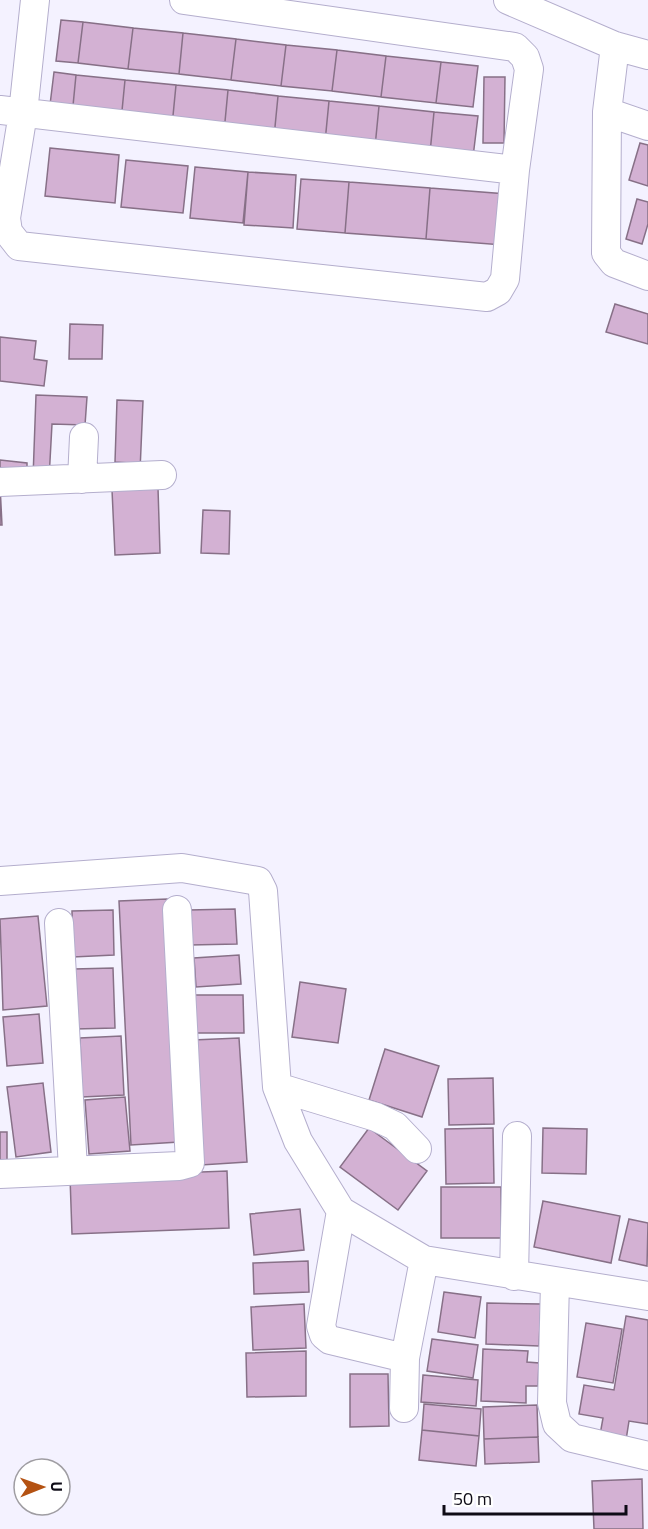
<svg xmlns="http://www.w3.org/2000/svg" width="648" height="1529" viewBox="0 0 648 1529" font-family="'Titillium Web',sans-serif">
	<rect width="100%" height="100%" fill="#f4f2ff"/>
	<!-- building -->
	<path fill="#d3b1d3" stroke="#877087" stroke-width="1.5" d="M61 20 83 22 78 63 56 61Z
		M83 22 133 28 128 69 78 63Z
		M133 28 183 33 179 74 128 69Z
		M183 33 236 39 231 80 179 74Z
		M236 39 286 45 281 86 231 80Z
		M286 45 337 50 332 91 281 86Z
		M337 50 386 56 381 97 332 91Z
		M386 56 441 62 436 103 381 97Z
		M441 62 478 66 473 107 436 103Z
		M54 72 76 75 72 116 49 113Z
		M76 75 125 80 121 121 72 116Z
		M484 77H505L504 143H483Z
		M125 80 176 85 172 126 121 121Z
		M176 85 228 90 224 132 172 126Z
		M228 90 278 96 274 137 224 132Z
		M278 96 329 101 325 142 274 137Z
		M329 101 379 106 375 147 325 142Z
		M379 106 434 112 430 153 375 147Z
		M434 112 478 116 473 157 430 153Z
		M640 143 648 145V186L629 180Z
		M50 148 119 155 115 203 45 196Z
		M126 160 188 166 183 213 121 207Z
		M195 167 248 172 243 223 190 218Z
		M248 172 296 175 293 228 244 225Z
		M301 179 349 182 345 233 297 229Z
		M349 182 430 188 426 239 345 233Z
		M430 188 507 194 503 245 426 239Z
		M637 199 648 202V224L642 244 626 239Z
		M615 304 648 314V344L606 332Z
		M70 324 103 325 102 359H69Z
		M0 337 36 341 34 359 47 361 44 386 0 381Z
		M36 395 87 397 85 425 52 424 49 479 33 478Z
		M117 400 143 401 140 471 130 463 115 462Z
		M0 460 27 463V478L0 479Z
		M0 485 2 525H0Z
		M158 488 160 553 115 555 112 490Z
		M203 510 230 511 229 554 201 553Z
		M167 899 179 1142 131 1145 119 901Z
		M235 909 237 944 190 945 189 910Z
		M113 910 114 955 73 957 72 911Z
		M38 916 47 1006 3 1010 0 919Z
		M239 955 241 984 196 987 194 958Z
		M113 968 115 1028 75 1029 74 969Z
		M300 982 346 989 338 1043 292 1037Z
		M194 995H243L244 1033H194Z
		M39 1014 43 1063 7 1066 3 1017Z
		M121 1036 124 1095 82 1097 80 1038Z
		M239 1038 247 1162 201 1165 193 1040Z
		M385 1049 439 1066 422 1117 369 1100Z
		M493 1078 494 1124 449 1125 448 1079Z
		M43 1083 51 1152 16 1157 7 1087Z
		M125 1097 130 1151 89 1154 85 1100Z
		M369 1128 427 1171 398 1210 340 1167Z
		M493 1128 494 1183 446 1184 445 1129Z
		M543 1128 587 1129 586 1174 542 1173Z
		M0 1132H7V1165H0Z
		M227 1171 229 1228 72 1234 70 1177Z
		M441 1187H501V1238H441Z
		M543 1201 620 1216 611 1263 534 1247Z
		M300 1209 304 1250 254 1255 250 1214Z
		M629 1219 648 1223 647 1266 619 1260Z
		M308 1261 309 1292 254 1294 253 1263Z
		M444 1292 481 1297 475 1338 438 1332Z
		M487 1303 541 1304 539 1346 486 1344Z
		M304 1304 306 1348 253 1350 251 1307Z
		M626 1316 648 1320V1424L629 1421 626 1440 600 1435 603 1418 579 1414 584 1385 614 1390Z
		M586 1323 622 1329 613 1383 577 1377Z
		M432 1339 478 1345 473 1378 427 1371Z
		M483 1349 528 1351 527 1362 539 1363 538 1386H526V1403L481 1401Z
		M306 1351V1396L247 1397 246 1353Z
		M350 1374H388L389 1426 350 1427Z
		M423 1375 478 1380 476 1406 421 1402Z
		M424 1404 481 1409 479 1436 422 1430Z
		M537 1405 538 1437 484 1439 483 1407Z
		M422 1430 479 1436 476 1466 419 1460Z
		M538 1437 539 1462 485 1464 484 1439Z
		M642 1479 643 1529H594L592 1481Z"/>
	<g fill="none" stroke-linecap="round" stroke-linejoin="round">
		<!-- minor casing -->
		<g stroke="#b4aecd" stroke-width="30">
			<path id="minor" d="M35 0 23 113 6 218 8 232 19 246 487 297 498 291 505 279 515 170
				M508 0 615 46 648 55
				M615 46 607 112 606 253 614 263 648 276
				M0 110 515 170 529 69 525 57 515 47 184 0
				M607 112 648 126
				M82 479 84 437
				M0 482 162 475
				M0 881 182 868 258 881 263 891 277 1087 298 1141 341 1211 424 1260 648 1296
				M59 923 73 1169
				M277 1087 376 1117 395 1126 417 1149
				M0 1174 179 1166 190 1163 177 910
				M341 1211 321 1326 324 1335 330 1340 405 1358
				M514 1276 517 1136
				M555 1282 552 1403 557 1424 572 1438 648 1456
				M404 1408 405 1358 424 1260"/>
		</g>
		<!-- minor -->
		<use href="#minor" stroke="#fff" stroke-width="28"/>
	</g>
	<!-- north arrow -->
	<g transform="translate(42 1487) rotate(89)"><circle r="28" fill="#ffffff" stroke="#9f9da2" stroke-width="1.5"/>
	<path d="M0-4.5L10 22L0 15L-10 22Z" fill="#b45212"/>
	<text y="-9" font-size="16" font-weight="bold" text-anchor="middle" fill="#0e0b16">U</text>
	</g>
	<!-- scale -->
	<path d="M444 1505v9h182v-9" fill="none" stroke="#0e0b16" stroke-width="3"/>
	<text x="453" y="1505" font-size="18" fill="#0e0b16" stroke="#ffffff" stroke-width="4.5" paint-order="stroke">50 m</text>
</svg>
